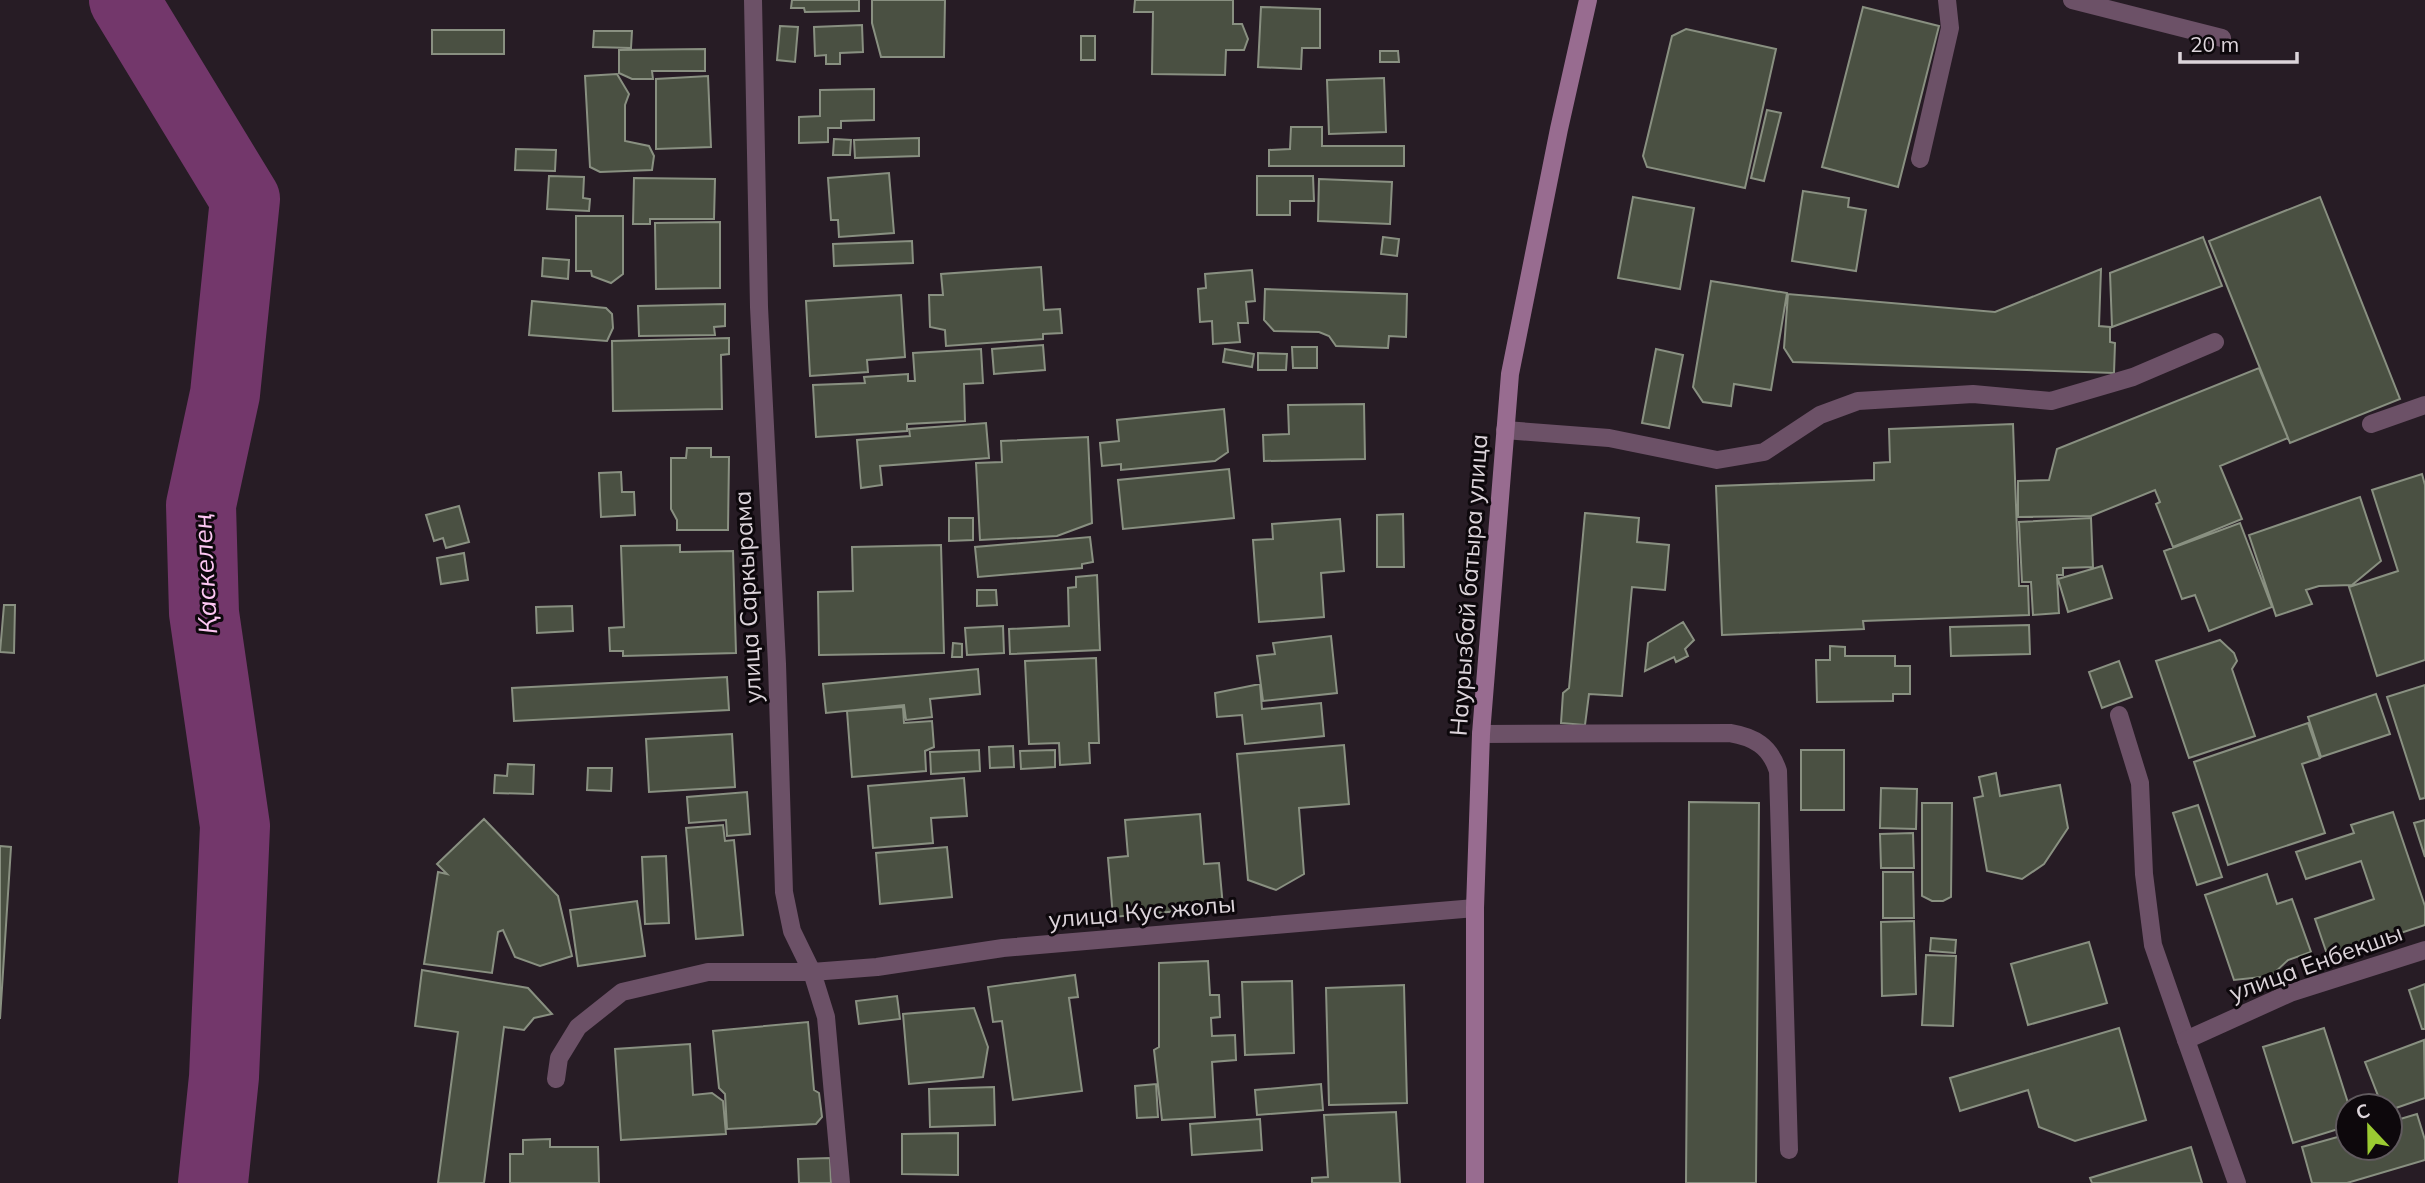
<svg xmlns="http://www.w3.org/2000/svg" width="2425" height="1183" viewBox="0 0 2425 1183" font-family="Mulish,sans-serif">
	<rect width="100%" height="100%" fill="#271c25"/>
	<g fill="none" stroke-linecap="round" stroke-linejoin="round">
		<!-- river -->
		<path stroke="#73376b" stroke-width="70" d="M124 0 245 199 225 394 201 505 204 613 235 826 224 1077 213 1183"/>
	</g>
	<!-- building -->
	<path fill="#4a5042" stroke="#899081" stroke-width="2" d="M792 0H859V11L805 12 804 8H791Z
		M872 0H945L944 57H881L872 23Z
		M1135 0H1233V24H1242L1248 39 1244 50H1226L1225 75 1152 74 1153 12H1134Z
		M1261 7 1320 9V48H1302L1301 69 1258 67Z
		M1863 7 1939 26 1898 187 1822 167Z
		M862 25 863 52 840 53V64H826V55L815 56 814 27Z
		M780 26 798 27 795 62 777 60Z
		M1686 29 1776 49 1745 188 1647 167 1643 156 1672 36Z
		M432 30H504V54H432Z
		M594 31H632L631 48 593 47Z
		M1081 36H1095V60H1081Z
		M705 49V71H652L653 79H632L619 73V50Z
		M1380 51H1398L1399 62H1380Z
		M617 74 629 94 625 105V141L649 146 654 156 652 170 600 172 590 167 585 76Z
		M708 76 711 147 656 149V79Z
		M1384 78 1386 132 1329 134 1327 80Z
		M874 89V120L841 121V128H828V142L799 143V117L820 116V90Z
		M1767 110 1781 113 1764 181 1751 178Z
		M1291 127H1322V146H1404V166H1269V150L1290 149Z
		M919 138V156L855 158 854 140Z
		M834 139 851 140 850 155H833Z
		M516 149 556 150 555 171 515 170Z
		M889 173 894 233 839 237 838 220H831L828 178Z
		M549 176 584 177 583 198 590 199 589 211 547 209Z
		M1257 176H1313L1314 201H1290V215H1257Z
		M634 178 715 179 714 219H650V224H633Z
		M1319 179 1392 182 1390 224 1318 221Z
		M1803 191 1849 198 1848 207 1866 210 1856 271 1792 261Z
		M1633 197 1694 208 1680 289 1618 278Z
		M2320 197 2400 399 2290 443 2209 241Z
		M576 216H623V274L611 283 592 276 591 271H576Z
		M720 222V288L656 289 655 223Z
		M1383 237 1399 239 1397 256 1381 254Z
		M2203 237 2222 286 2112 327 2110 273Z
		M912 241 913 263 834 266 833 244Z
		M543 258 569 260 568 279 542 276Z
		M1041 267 1044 310 1060 309 1062 333 1043 334V339L946 346 945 330 930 327 929 295H943L941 274Z
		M2101 269 2099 326 2110 327V342L2115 343 2114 373 1793 362 1784 348 1788 294 1995 312Z
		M1252 270 1255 301 1246 302 1248 323H1238L1240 342 1213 344 1212 321 1200 322 1198 289 1206 288 1205 274Z
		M1711 281 1787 293 1771 390 1734 384 1731 406 1703 402 1693 387Z
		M1265 289 1407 294 1406 337 1389 336 1388 348 1336 346 1329 336 1319 332 1274 331 1264 320Z
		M901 295 905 357 867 360 868 372 810 376 806 301Z
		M532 301 606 308 612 314 613 328 607 341 529 335Z
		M725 304V326L714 327 715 335 639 336 638 306Z
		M729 338V354L721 355 722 409 613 411 612 341Z
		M1043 345 1045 370 994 374 992 349Z
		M1292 347H1317V368H1293Z
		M981 349 983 383 964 384 965 421 907 424V431L816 437 813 385 865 383 864 377 908 374V381H915L913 353Z
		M1225 349 1254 354 1252 367 1223 362Z
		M1656 349 1683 355 1669 428 1642 423Z
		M1258 353 1287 354 1286 370H1258Z
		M2259 368 2288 438 2220 466 2242 519 2173 547 2156 504 2160 502 2155 490 2091 516 2018 517V481L2049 480 2057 449Z
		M1364 404 1365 459 1264 461 1263 435 1289 434 1288 405Z
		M1224 409 1228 452 1215 461 1121 470V464L1102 466 1100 443 1119 441 1117 420Z
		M986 423 989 458 880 466 882 485 861 488 857 440 910 436 909 429Z
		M2013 424 2019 586H2028L2029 615 1863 621 1864 629 1722 635 1716 486 1874 480V463L1890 462 1889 429Z
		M1088 437 1092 523 1057 536 980 540 976 463 1002 462 1001 441Z
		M687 448H711V457H729L728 530H677V520L671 509V458H686Z
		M1229 469 1234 518 1123 529 1118 480Z
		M621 472 622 492H634L635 515 601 517 599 473Z
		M2422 474 2425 485V660L2377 676 2349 587 2398 571 2372 490Z
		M2360 497 2381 561 2352 585 2319 586 2306 590 2312 604 2276 616 2249 535Z
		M459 506 469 542 446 548 443 538 434 541 426 515Z
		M1585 513 1639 518 1637 542 1669 545 1665 590 1632 587 1622 696 1589 694 1585 725 1561 723 1563 693 1569 688Z
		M1403 514 1404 567H1377V515Z
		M949 518H973V540L949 541Z
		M2091 518 2093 567 2063 568V575H2057L2059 613 2033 615 2031 582H2022L2019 522Z
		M1340 519 1344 571 1321 573 1324 617 1259 622 1253 540 1273 539 1272 524Z
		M2240 523 2272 607 2209 631 2195 595 2182 599 2164 551Z
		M1090 537 1093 562 1082 564V568L978 577 975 547Z
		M680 545V552L733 551 736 653 623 656V651H610L609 628 624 627 621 546Z
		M941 545 944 653 819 655 818 592 853 591 852 547Z
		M464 553 468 580 441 584 437 558Z
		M2102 566 2112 598 2068 612 2058 579Z
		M1097 575 1100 650 1010 654 1009 629 1069 626 1068 588 1076 587V577Z
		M977 590H996L997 605 977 606Z
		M4 605H15L14 653 0 652Z
		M572 606 573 631 537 633 536 607Z
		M1683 622 1694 640 1685 649 1688 656 1676 662 1674 657 1645 671 1648 643Z
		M2029 625 2030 654 1951 656 1950 627Z
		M1003 626 1004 653 967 655 965 628Z
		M1331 636 1337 693 1263 701 1257 656 1275 654 1273 643Z
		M2220 640 2234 653 2237 661 2232 669 2255 736 2189 758 2156 661Z
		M953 643 962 644V657H952Z
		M1830 646 1845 647V656H1895V666H1910V694H1893V701L1817 702 1816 660H1830Z
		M1096 658 1099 743H1089L1090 763 1060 765 1059 743 1029 744 1025 661Z
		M2119 661 2132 697 2102 708 2089 672Z
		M978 669 980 694 930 699 932 717 906 720 904 705 826 713 823 684Z
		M727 677 729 710 514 721 512 688Z
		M1260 684 1262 709 1321 703 1324 736 1245 744 1242 715 1217 717 1215 693Z
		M2425 685V798L2420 799 2387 697Z
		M2376 694 2390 734 2321 757 2308 717Z
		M903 707 904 723 932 721 934 747 925 751 926 771 852 777 847 711Z
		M2308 723 2320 758 2302 764 2325 833 2228 865 2194 762Z
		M732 734 735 787 649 792 646 739Z
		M1344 745 1349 804 1299 808 1304 874 1276 890 1248 880 1237 754Z
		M1013 746 1014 767 990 768 989 747Z
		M979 750 980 771 931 774 930 752Z
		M1055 750V767L1021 769 1020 751Z
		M1801 750H1844V810H1801Z
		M508 764 534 765 533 794 494 793 495 775 507 776Z
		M588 768H612L611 791 587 790Z
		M1996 773 2000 796 2060 785 2068 828 2044 864 2022 879 1987 871 1974 798 1983 796 1979 777Z
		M964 778 967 816 931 818 933 843 873 848 868 786Z
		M1881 788 1917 789 1916 829 1880 828Z
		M747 792 750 834 727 836 726 820 689 823 687 797Z
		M1689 802 1759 803 1756 1183H1686Z
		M1922 803H1952L1951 897 1943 901H1932L1922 896Z
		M2198 805 2222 877 2197 885 2173 813Z
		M2393 812 2425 906V925L2328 957 2315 919 2374 899 2361 861 2306 879 2296 852 2354 833 2351 825Z
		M1200 814 1204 864 1219 863 1223 907 1113 917 1108 858 1128 856 1125 820Z
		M484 819 558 896 572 956 540 966 515 957 503 930 498 932 492 973 424 964 438 872 447 874 437 864Z
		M2425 820V857L2414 823Z
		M723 825 725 841 734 840 743 935 696 939 686 828Z
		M1913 833 1914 868H1881L1880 834Z
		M0 846 11 847 0 1019Z
		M947 847 952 897 880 904 876 853Z
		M666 856 669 923 645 924 642 857Z
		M1883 872H1913L1914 918H1883Z
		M2267 874 2277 904 2292 899 2311 952 2288 960 2271 976 2234 980 2205 895Z
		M637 901 645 956 578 966 570 910Z
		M1914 921 1916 994 1882 996 1881 922Z
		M1931 938 1956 940 1955 953 1930 951Z
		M2089 942 2107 1003 2028 1025 2011 964Z
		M1926 955 1956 956 1953 1026 1922 1025Z
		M1208 961 1210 995H1219L1220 1017 1211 1018 1212 1036 1235 1035 1236 1060 1212 1062 1215 1117 1162 1120 1154 1050 1159 1047V963Z
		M422 970 528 988 552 1014 534 1018 524 1030 504 1027 484 1183H438L458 1032 415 1026Z
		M1075 975 1078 997 1069 998 1082 1091 1013 1100 1002 1021 993 1022 988 987Z
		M1292 981 1294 1053 1245 1055 1242 982Z
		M2425 984V1029H2422L2409 990Z
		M1404 985 1407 1103 1329 1105 1326 988Z
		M897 996 900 1019 859 1024 856 1001Z
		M974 1008 988 1047 983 1077 909 1084 903 1014Z
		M808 1022 814 1090 819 1093 822 1117 816 1124 727 1129 725 1094 719 1088 713 1031Z
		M2119 1028 2146 1120 2075 1141 2039 1127 2028 1090 1960 1111 1950 1078Z
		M2324 1028 2349 1106 2348 1126 2293 1143 2263 1047Z
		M2424 1040 2425 1098 2390 1110V1106H2382L2365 1062Z
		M690 1044 693 1095 712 1093 723 1101 726 1134 621 1140 615 1049Z
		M1156 1084 1158 1117 1137 1118 1135 1086Z
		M1321 1084 1323 1110 1257 1115 1255 1090Z
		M994 1087 995 1125 930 1127 929 1089Z
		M1396 1112 1400 1183H1312V1178L1328 1177 1324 1115Z
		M2417 1114 2425 1140V1160L2347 1183H2312L2302 1147 2348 1134V1148H2390V1122Z
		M1260 1119 1262 1150 1192 1155 1190 1124Z
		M958 1133V1175L902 1174V1134Z
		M550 1139V1147H598L599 1183H510V1154H523V1140Z
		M2191 1147 2202 1183H2092L2090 1178Z
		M830 1158 831 1183H799L798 1159Z"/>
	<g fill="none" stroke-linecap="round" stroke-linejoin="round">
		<!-- service -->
		<path stroke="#6c5167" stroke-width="18" d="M2072 0 2222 38
			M1920 159 1950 28 1947 0
			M2371 424 2425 405
			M1505 430 1609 438 1717 460 1764 452 1820 415 1858 401 1973 394 2051 401 2133 377 2215 342
			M2119 715 2140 783 2144 874 2153 945 2186 1040
			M1481 734 1730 733C1754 737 1770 746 1778 771L1789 1150"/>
		<!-- minor -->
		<path stroke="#6c5167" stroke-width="18" d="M753 0 759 307 777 664 784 892 792 931 812 972 826 1017 841 1183
			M556 1079 559 1058 578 1027 622 992 708 972H812L877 967 1003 948 1475 908
			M2237 1183 2186 1040 2290 993 2425 950"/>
		<!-- secondary -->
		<path stroke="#986c90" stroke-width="18" d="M1475 1183V908L1481 734 1510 374 1559 129 1588 0"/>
	</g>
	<g text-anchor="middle" stroke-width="6" stroke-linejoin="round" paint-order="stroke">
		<!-- street labels -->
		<g font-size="24" fill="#dcd4da" stroke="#0d080c">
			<text transform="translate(1469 585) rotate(-86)" y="8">Наурызбай батыра улица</text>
			<text transform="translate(748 597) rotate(-93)" y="8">улица Саркырама</text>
			<text transform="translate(1142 912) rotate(-5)" y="8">улица Кус жолы</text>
			<text transform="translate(2316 963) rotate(-20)" y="8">улица Енбекшы</text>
		</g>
		<!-- water labels -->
		<g font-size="26" font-style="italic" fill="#fdc7f3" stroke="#0d080c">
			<text transform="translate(205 574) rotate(-93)" y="9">Қаскелең</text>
		</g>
	</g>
	<!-- north arrow -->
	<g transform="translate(2369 1127) rotate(338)"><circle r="33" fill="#0d080c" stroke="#605a5e" stroke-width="2"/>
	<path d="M0-5L12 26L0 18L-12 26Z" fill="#9bcb32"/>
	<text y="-10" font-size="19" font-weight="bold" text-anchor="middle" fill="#dcd4da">С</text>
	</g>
	<!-- scale -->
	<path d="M2180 52v10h117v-10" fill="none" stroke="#dcd4da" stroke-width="3.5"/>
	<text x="2190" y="52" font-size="21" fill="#dcd4da" stroke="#0d080c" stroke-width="5" paint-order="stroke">20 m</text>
</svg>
